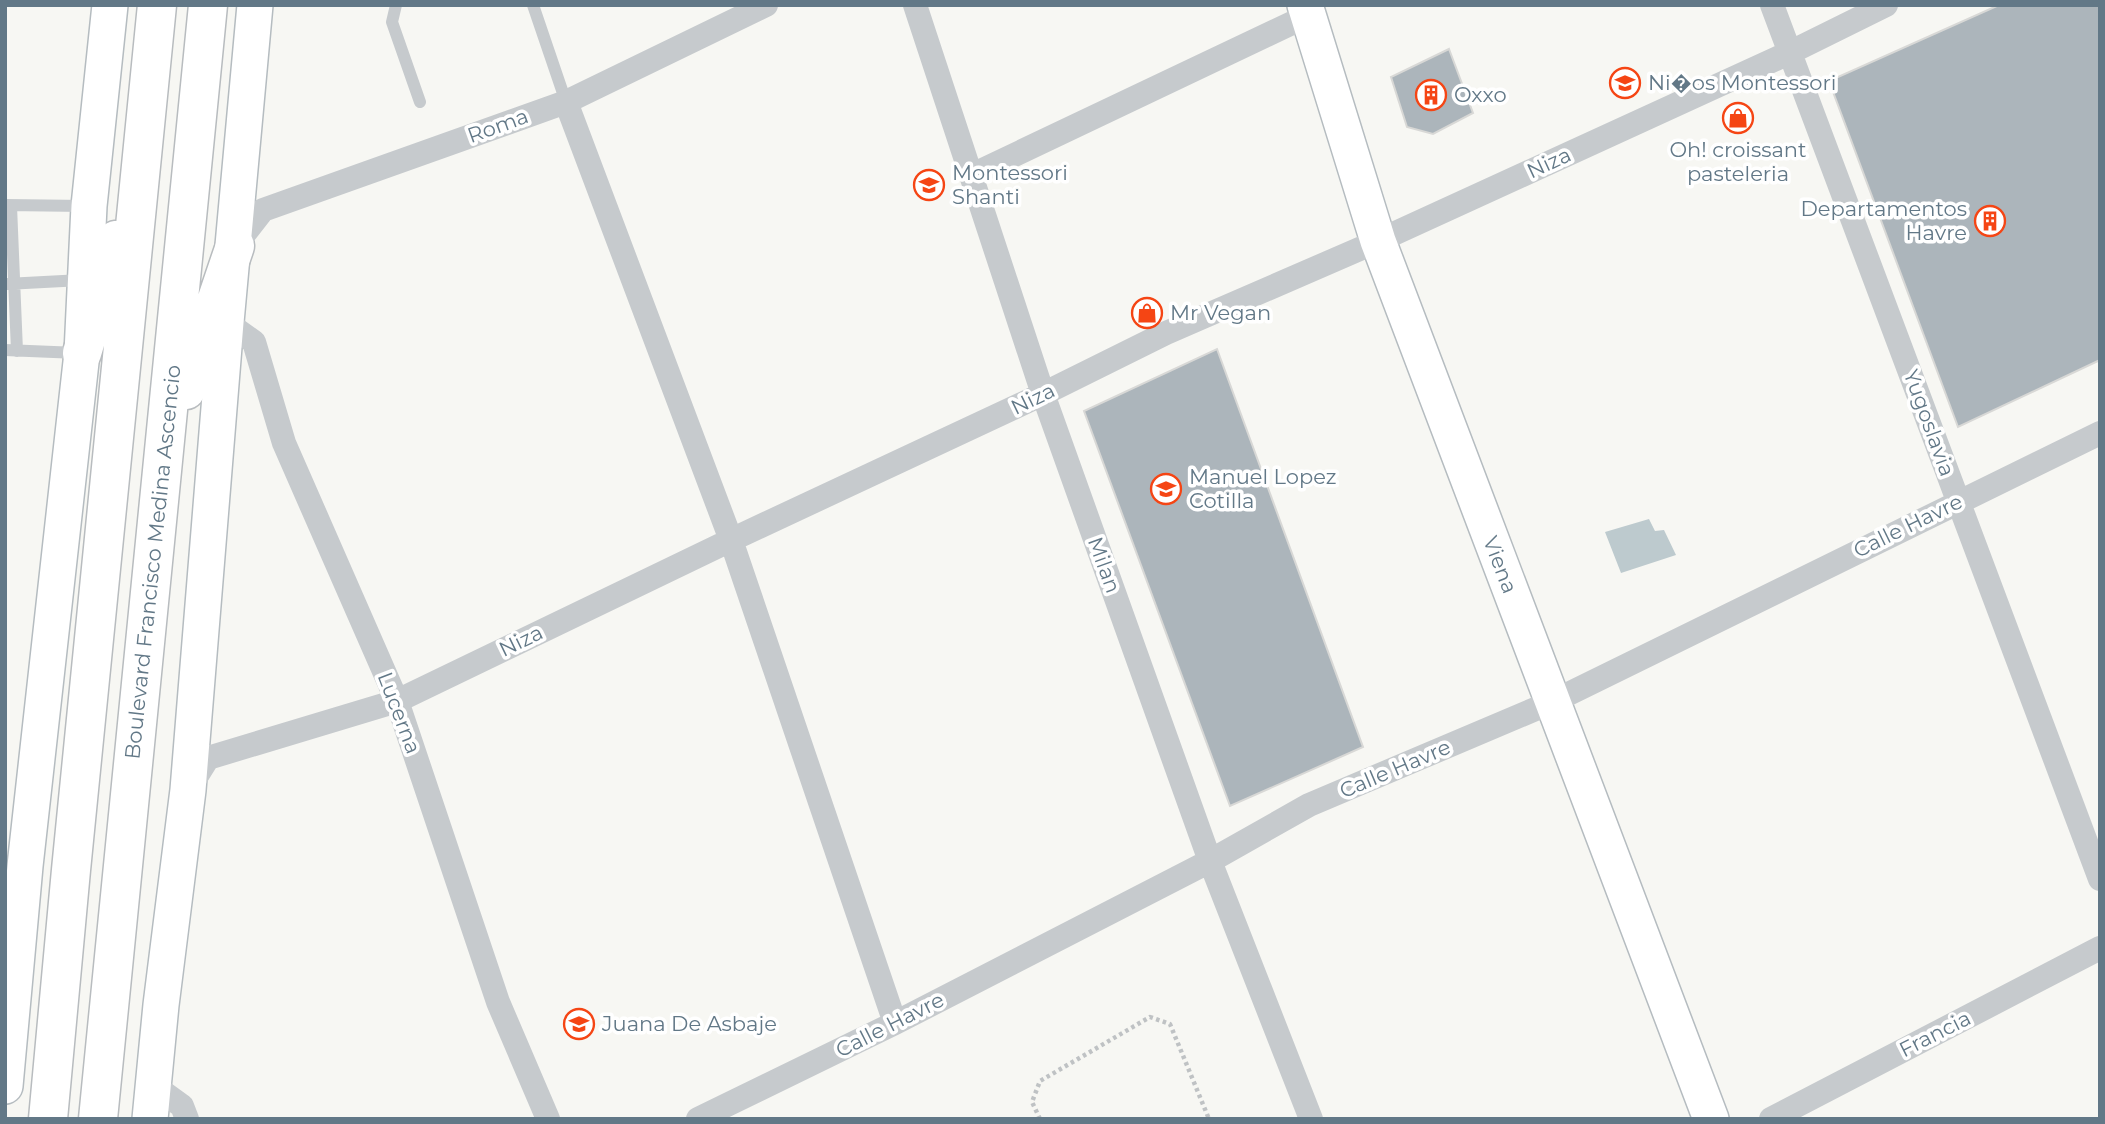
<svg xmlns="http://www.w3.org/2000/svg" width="2105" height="1124" viewBox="0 0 2105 1124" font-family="Montserrat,sans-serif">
	<rect width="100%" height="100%" fill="#f7f7f3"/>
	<!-- water -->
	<path fill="#bdcace" d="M1649 519 1655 531 1664 530 1676 555 1621 573 1605 532Z"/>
	<!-- building -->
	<path fill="#acb5bb" stroke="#d8d8d6" stroke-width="2" d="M1999 5H2100V360L1958 427 1829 81Z
		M1449 49 1473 113 1433 134 1407 127 1391 77Z
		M1217 349 1363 747 1230 806 1084 411Z"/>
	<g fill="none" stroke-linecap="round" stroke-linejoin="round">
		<!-- secondary casing -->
		<g stroke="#b5bcc0" stroke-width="38">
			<path id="secondary" d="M1305 5 1378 241 1711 1119
				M5 1086 25 866 82 353 89 206 110 5
				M150 1119 161 1005 188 790 226 322 255 5"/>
		</g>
		<!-- highway casing -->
		<g stroke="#b8bcbf" stroke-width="41">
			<path id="highway" d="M82 353 116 240
				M186 390 235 246
				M48 1119 71 870 157 5
				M98 1119 208 5"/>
		</g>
		<!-- path -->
		<path stroke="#bfc2c4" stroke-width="4.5" stroke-dasharray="3.5 3.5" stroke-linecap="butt" d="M1040 1119 1032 1102 1040 1081 1150 1017 1170 1024 1209 1119"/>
		<!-- lane -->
		<path stroke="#c6cacd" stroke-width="12" d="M396 5 392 22 420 102
			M533 5 566 102
			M6 205 85 206
			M11 206 17 351
			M6 284 82 280
			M5 350 78 353"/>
		<!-- street -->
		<path stroke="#c6cacd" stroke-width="24" d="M915 5 1043 394 1210 861 1311 1119
			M1772 5 2100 879
			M566 102 731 540 895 1023
			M972 175 1309 15
			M235 246 263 210 566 102 766 5
			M226 322 254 342 284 443 397 701 498 1002 548 1119
			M190 787 208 758 397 701 731 540 1043 394 1166 333 1378 241 1791 52 1886 5
			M153 1085 182 1106 187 1119
			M698 1119 895 1023 1210 861 1309 805 1552 702 2100 433
			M1771 1119 2100 948"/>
		<!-- secondary -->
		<use href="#secondary" stroke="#fff" stroke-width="35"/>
		<!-- highway -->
		<use href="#highway" stroke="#fff" stroke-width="38"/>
	</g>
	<!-- icons -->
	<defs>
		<g id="school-ring" transform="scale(1.575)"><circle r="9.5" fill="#fff" stroke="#f54514" stroke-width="1.5"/><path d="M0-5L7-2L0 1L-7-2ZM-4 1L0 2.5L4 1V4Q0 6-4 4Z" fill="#f54514"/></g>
		<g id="building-ring" transform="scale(1.575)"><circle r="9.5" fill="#fff" stroke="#f54514" stroke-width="1.5"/><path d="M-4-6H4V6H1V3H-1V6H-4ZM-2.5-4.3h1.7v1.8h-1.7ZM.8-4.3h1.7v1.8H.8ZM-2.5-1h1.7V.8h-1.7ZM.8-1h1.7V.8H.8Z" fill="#f54514"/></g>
		<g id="shop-ring" transform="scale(1.575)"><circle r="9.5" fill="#fff" stroke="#f54514" stroke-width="1.5"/><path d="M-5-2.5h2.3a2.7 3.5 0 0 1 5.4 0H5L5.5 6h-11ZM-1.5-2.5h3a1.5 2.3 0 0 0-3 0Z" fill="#f54514"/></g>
		<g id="university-ring" transform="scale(1.575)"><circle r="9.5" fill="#fff" stroke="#f54514" stroke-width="1.5"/><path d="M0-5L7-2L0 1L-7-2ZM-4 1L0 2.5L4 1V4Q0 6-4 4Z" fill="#f54514"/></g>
	</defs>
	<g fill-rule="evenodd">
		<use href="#school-ring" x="1625" y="83"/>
		<use href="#building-ring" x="1431" y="95"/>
		<use href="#shop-ring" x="1738" y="118"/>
		<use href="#school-ring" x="929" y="185"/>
		<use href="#building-ring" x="1990" y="221"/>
		<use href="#shop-ring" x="1147" y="313"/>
		<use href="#school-ring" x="1166" y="489"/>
		<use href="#university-ring" x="579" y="1024"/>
	</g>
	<g text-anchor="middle" stroke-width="7" stroke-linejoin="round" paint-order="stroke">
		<!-- poi labels -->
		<g font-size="21" fill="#627887" stroke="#fff" text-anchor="start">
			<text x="1648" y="90">Ni�os Montessori</text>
			<text x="1454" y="102">Oxxo</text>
			<text x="1738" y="157" text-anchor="middle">Oh! croissant<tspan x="1738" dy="24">pasteleria</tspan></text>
			<text x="952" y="180">Montessori<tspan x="952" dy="24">Shanti</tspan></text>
			<text x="1967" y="216" text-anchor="end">Departamentos<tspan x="1967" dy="24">Havre</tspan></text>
			<text x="1170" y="320">Mr Vegan</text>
			<text x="1189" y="484">Manuel Lopez<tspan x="1189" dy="24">Cotilla</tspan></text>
			<text x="602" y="1031">Juana De Asbaje</text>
		</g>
		<!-- street labels -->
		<g font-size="21" fill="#627887" stroke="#fff">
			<text transform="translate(498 126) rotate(-20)" y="7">Roma</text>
			<text transform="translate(1549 163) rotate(-25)" y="7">Niza</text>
			<text transform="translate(1033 399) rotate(-26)" y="7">Niza</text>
			<text transform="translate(1929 423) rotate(70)" y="7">Yugoslavia</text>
			<text transform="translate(1908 526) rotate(-26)" y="7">Calle Havre</text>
			<text transform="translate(153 562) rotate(-84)" y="7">Boulevard Francisco Medina Ascencio</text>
			<text transform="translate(1104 565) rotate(70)" y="7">Milan</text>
			<text transform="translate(1500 565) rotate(69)" y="7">Viena</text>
			<text transform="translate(521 641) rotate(-26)" y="7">Niza</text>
			<text transform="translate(399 713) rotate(69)" y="7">Lucerna</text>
			<text transform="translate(1395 769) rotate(-23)" y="7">Calle Havre</text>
			<text transform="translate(890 1025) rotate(-27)" y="7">Calle Havre</text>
			<text transform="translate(1935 1034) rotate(-27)" y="7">Francia</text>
		</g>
	</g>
	<!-- border -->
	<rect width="2105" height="1124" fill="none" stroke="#627887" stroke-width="14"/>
</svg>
